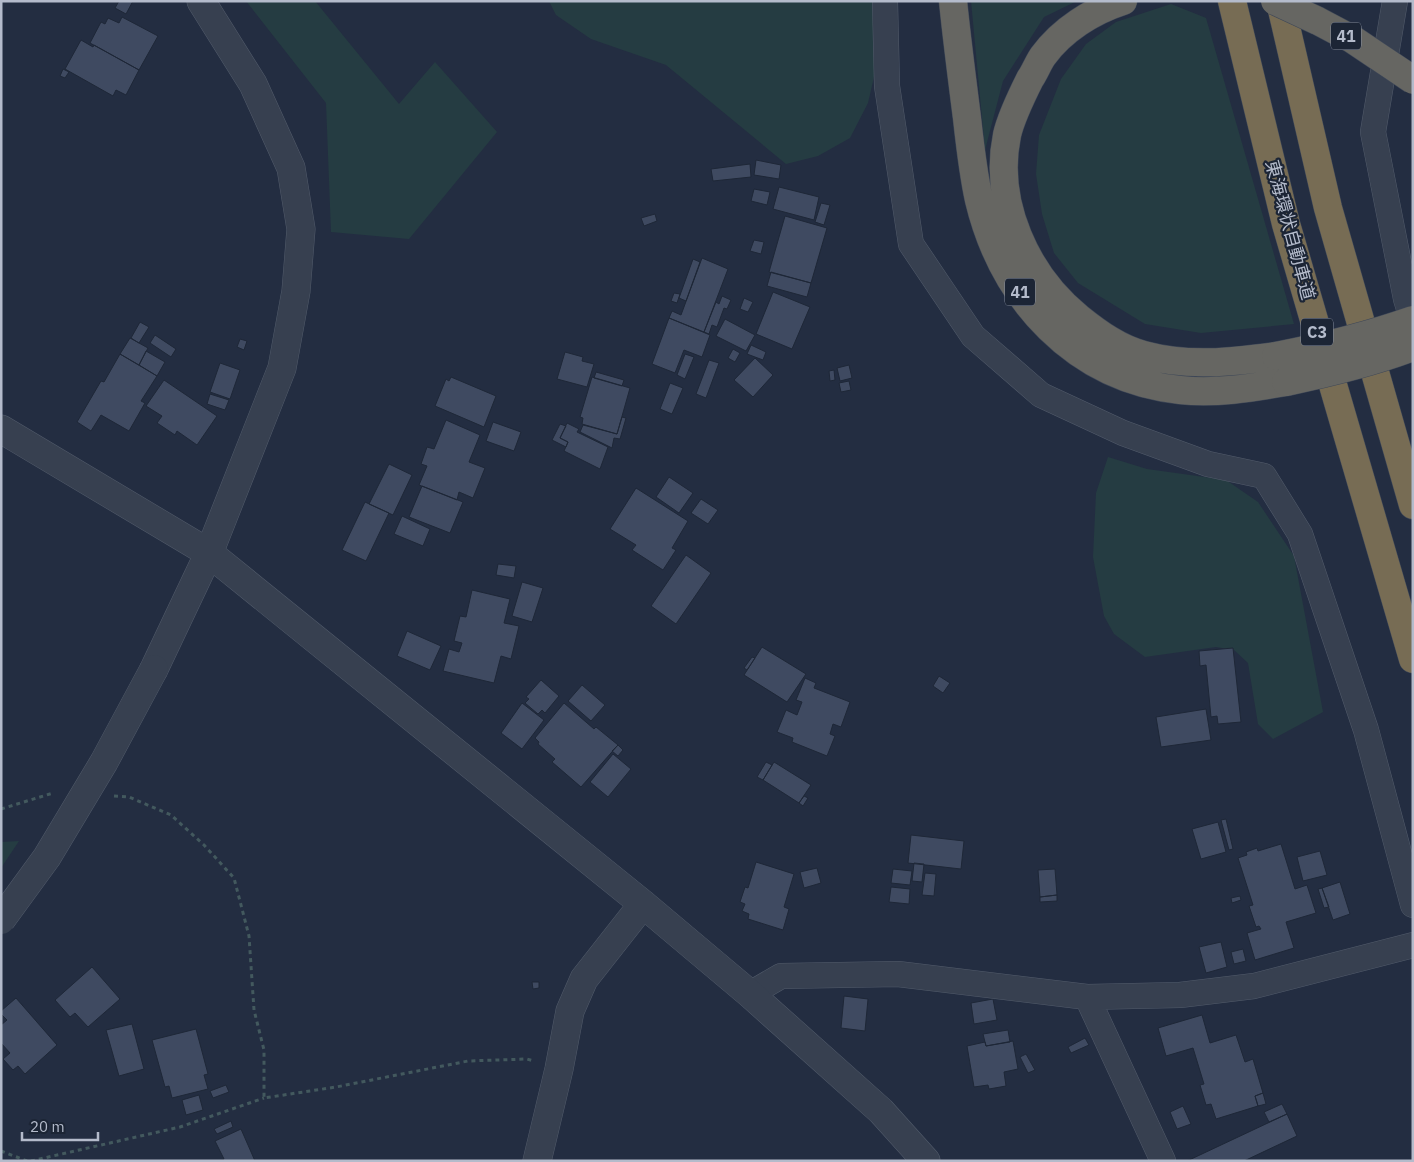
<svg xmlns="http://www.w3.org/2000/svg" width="1414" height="1162" viewBox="0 0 1414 1162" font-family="'IBM Plex Sans','Noto Sans JP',sans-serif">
	<rect width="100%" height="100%" fill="#232d41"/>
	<!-- green -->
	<path fill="#253c42" d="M246 1H315L399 104 435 62 497 132 409 239 331 232 326 103Z
		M549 1H876L883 38 868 103 850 138 818 156 786 164 666 65 591 39 556 15Z
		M971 1H1077L1044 17 1003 81 985 150Z
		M1171 4 1206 18 1294 324 1201 333 1145 324 1078 283 1054 253 1042 214 1036 174 1039 135 1061 79 1086 44 1116 22Z
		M1108 457 1147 469 1226 480 1258 502 1294 556 1323 712 1273 739 1258 724 1248 663 1234 650 1216 647 1145 657 1114 634 1104 616 1093 557 1096 493Z
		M19 841 1 868V842Z"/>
	<!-- building -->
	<path fill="#3f4a61" stroke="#1e2737" d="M119 1H133L126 14 115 8Z
		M122 17 158 36 139 70 90 43 101 22 105 24 108 18 119 23Z
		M81 40 93 47 94 45 139 70 126 95 116 90 113 96 65 69Z
		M63 69 69 72 65 78 60 76Z
		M756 160 781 165 779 179 754 175Z
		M750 164 751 177 713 181 711 169Z
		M779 187 819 197 814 220 773 209Z
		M754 189 770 192 767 205 751 201Z
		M821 203 830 205 824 225 815 222Z
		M655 214 657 221 644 226 641 218Z
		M785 216 827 228 811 283 769 272Z
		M754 240 764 242 761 254 750 251Z
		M702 258 728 269 704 332 669 318 672 311 681 315Z
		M693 259 700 262 686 301 679 298Z
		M771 272 811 283 807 297 767 286Z
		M773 292 810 307 792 349 756 334Z
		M674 293 680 294 677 303 671 301Z
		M722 296 731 300 727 309 724 308 717 327 712 325 709 334 704 332 716 302 719 304Z
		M744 298 753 302 748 312 740 309Z
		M669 318 710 335 702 357 684 350 675 373 652 364Z
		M725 319 755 335 746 351 716 336Z
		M140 322 149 327 139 343 131 338Z
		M155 335 176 349 171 357 150 343Z
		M130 338 148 348 139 365 120 354Z
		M240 339 247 341 244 350 237 347Z
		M751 345 766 352 763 360 747 354Z
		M733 349 740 353 735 362 728 358Z
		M146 351 165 362 157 376 139 365Z
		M565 352 583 357 582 361 594 364 587 387 557 379Z
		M120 354 157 376 141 401 145 403 129 431 101 415 91 431 77 422 101 381 104 382Z
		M685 354 694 357 685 379 677 375Z
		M755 358 773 375 753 397 734 380Z
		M709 360 719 363 706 398 696 394Z
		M220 363 240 370 230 399 210 392Z
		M849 365 852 378 840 381 837 368Z
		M834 370 835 380 830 381 829 371Z
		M596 372 624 380 622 386 594 378Z
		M451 377 496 396 484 427 435 406 446 379 449 381Z
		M592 377 630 388 617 434 582 424 583 418 580 417Z
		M164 380 217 416 197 445 177 431 175 435 157 423 162 416 146 406Z
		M849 381 851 390 841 392 839 383Z
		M670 383 683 388 672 414 660 409Z
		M210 394 229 400 225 410 207 404Z
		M622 417 626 418 620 439 614 438 612 448 580 432 583 425 617 434Z
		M446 420 480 435 469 462 485 468 473 498 459 492 457 500 419 485 427 466 421 464 427 447 434 449Z
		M493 422 521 432 514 451 486 441Z
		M567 423 579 429 577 432 608 447 600 469 564 451 568 442 560 438Z
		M560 424 566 426 560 438 568 442 566 447 552 440Z
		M389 464 412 475 393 515 369 504Z
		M669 477 693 493 679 513 656 497Z
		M422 486 463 502 450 533 409 517Z
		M636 488 688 521 672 548 676 550 663 570 632 550 636 545 610 529Z
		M701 499 718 510 708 524 691 513Z
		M365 502 389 513 366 561 342 550Z
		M402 516 430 529 423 546 394 534Z
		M686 555 711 573 676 624 651 606Z
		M498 564 516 566 514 578 496 575Z
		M522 582 543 588 532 622 512 616Z
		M472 590 510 599 504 623 519 626 511 659 501 656 494 683 443 671 449 649 459 652 462 643 454 641 460 616 466 617Z
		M407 631 441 646 430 670 397 656Z
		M762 647 806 674 787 702 744 675Z
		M1233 648 1241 722 1218 724 1217 716 1211 717 1206 665 1200 666 1199 651Z
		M752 657 755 658 747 670 744 668Z
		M939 676 950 683 943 693 933 686Z
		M805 678 816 683 814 688 850 702 841 727 833 724 830 734 835 736 827 756 792 742 793 738 777 732 786 710 797 715 802 702 796 700Z
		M541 680 559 696 545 713 542 710 538 714 525 703 529 699 526 697Z
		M582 685 605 705 591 721 568 701Z
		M522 703 544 720 522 749 501 733Z
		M564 703 594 729 596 727 618 745 581 787 552 762 555 759 538 744 539 742 535 738Z
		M1206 709 1211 740 1161 747 1156 717Z
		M618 745 623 750 618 756 612 751Z
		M613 754 631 769 608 797 590 782Z
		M766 762 772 765 763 780 757 777Z
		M774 762 811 785 799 803 763 780Z
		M804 796 808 798 803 806 799 803Z
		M1226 819 1233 849 1229 850 1221 820Z
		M1218 822 1226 852 1201 859 1192 829Z
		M911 835 964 841 961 869 908 863Z
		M1281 844 1295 889 1307 885 1316 913 1286 922 1294 948 1255 960 1247 933 1261 929 1259 926 1256 927 1249 906 1253 905 1238 858 1247 855 1246 852 1257 848 1258 851Z
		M1320 851 1327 875 1303 881 1297 857Z
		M756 862 794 874 784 907 789 909 783 930 748 919 749 914 742 911 745 904 740 902 745 887 748 888Z
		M914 863 924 864 922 882 912 881Z
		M817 868 821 883 804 888 800 872Z
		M893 869 912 871 910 885 891 883Z
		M1055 869 1057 895 1040 897 1038 870Z
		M925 873 936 874 934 896 922 895Z
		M1340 882 1350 914 1333 920 1322 888Z
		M891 887 910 889 909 904 889 902Z
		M1322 888 1329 907 1324 908 1318 889Z
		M1057 895V901L1040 902V897Z
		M1240 896 1241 900 1232 903 1231 898Z
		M1221 942 1227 967 1206 973 1199 947Z
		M1243 949 1246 961 1234 964 1231 952Z
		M92 967 120 999 88 1027 75 1013 70 1017 55 1000Z
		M532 982H539V988L533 989Z
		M844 996 868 999 865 1031 841 1028Z
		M16 998 57 1045 25 1074 18 1066 13 1070 3 1059 10 1053 1 1043V1025L7 1020 1 1014V1011Z
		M993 999 997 1020 974 1024 971 1003Z
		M1202 1015 1210 1043 1236 1035 1245 1062 1253 1059 1263 1093 1255 1096 1258 1106 1216 1119 1211 1104 1206 1105 1200 1085 1204 1084 1193 1048 1166 1056 1158 1028Z
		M132 1024 144 1069 119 1076 106 1030Z
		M196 1029 208 1074 204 1075 208 1089 172 1098 169 1086 165 1087 152 1040Z
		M1008 1030 1010 1042 986 1046 983 1034Z
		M1085 1038 1089 1045 1071 1053 1068 1047Z
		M1013 1041 1018 1069 1004 1072 1006 1086 989 1089 988 1085 974 1087 967 1046 985 1042 986 1046Z
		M1026 1054 1035 1070 1028 1073 1020 1057Z
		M226 1085 229 1092 213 1098 210 1091Z
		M1263 1093 1266 1104 1258 1106 1255 1096Z
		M199 1095 203 1110 186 1115 182 1100Z
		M1282 1104 1287 1114 1269 1122 1264 1112Z
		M1183 1106 1191 1124 1177 1129 1170 1112Z
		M1287 1114 1297 1136 1244 1161H1187Z
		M231 1121 233 1127 217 1134 214 1129Z
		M241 1129 255 1161H220L224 1159 215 1141Z"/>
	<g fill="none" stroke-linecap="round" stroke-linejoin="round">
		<!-- minor casing -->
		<g stroke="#525b6b" stroke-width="26">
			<path id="minor" d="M885 1 887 86 911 244 973 336 1041 395 1123 433 1208 464 1264 476 1300 534 1366 730 1413 905
				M1395 1 1373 132 1406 299 1413 322
				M750 994 781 976 898 974 1087 997 1180 995 1254 986 1413 945
				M1087 997 1163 1161"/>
		</g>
		<!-- tertiary casing -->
		<g stroke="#525b6b" stroke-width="29">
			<path id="tertiary" d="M1 429 209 553 643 904 750 994 881 1111 926 1161
				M154 669 209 553 282 368 296 291 301 229 291 168 253 84 201 1
				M537 1161 559 1069 570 1011 584 979 643 904"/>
		</g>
		<!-- trunk casing -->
		<g stroke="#3f4858" stroke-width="29">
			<path id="trunk" d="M953 1C957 40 962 79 967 118 970 145 973 173 979 200 1003 300 1076 379 1180 390 1215 394 1251 388 1286 382
				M1123 1C1092 11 1062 30 1043 56 1038 63 1035 72 1030 79 1022 95 1011 117 1007 135 993 203 1026 275 1079 318 1099 334 1120 349 1144 355 1188 367 1232 362 1276 356"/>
		</g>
		<!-- motorway casing -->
		<g stroke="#3f4858" stroke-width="29">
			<path id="motorway" d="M1232 1 1286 224 1413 659
				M1280 1 1328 208 1413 505"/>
		</g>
		<!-- path -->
		<path stroke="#43595e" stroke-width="3" stroke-dasharray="4 4" stroke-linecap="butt" d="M114 796 129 797 171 815 204 845 234 878 249 936 254 1010 264 1050V1098L336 1087 468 1061 527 1059 534 1061
			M1 809 53 793
			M1 1151 27 1161
			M31 1161 180 1127 264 1098"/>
		<!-- minor -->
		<use href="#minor" stroke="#374050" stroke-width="25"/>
		<!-- tertiary -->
		<use href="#tertiary" stroke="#374050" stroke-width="28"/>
		<!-- trunk -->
		<use href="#trunk" stroke="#666662" stroke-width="28"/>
		<!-- motorway -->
		<use href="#motorway" stroke="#776c54" stroke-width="28"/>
		<!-- tertiary-bridge casing -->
		<g stroke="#525b6b" stroke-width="29" stroke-linecap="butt">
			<path id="tertiary-bridge" d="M1 920 47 857 104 762 154 669"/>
		</g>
		<!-- trunk-bridge casing -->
		<g stroke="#3f4858" stroke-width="29" stroke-linecap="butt">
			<path id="trunk-bridge" d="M1275 1 1318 21 1352 39 1413 80
				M1276 356C1323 347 1368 336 1413 320
				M1286 382C1329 373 1371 363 1413 347"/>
		</g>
		<!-- tertiary-bridge -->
		<use href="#tertiary-bridge" stroke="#374050" stroke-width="28"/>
		<!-- trunk-bridge -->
		<use href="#trunk-bridge" stroke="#666662" stroke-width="28"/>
	</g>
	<g text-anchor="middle" stroke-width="4.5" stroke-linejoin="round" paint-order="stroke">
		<!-- shield labels -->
		<g fill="#1c2535" stroke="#868e9e" stroke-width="1">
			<rect x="1331" y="22.5" width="30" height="27" rx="4"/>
			<rect x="1005" y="278.5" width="30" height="27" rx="4"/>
			<rect x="1301" y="318.5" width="32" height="27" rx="4"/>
		</g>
		<g font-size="16" font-weight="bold" fill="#b4bbcb">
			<text x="1346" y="42">41</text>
			<text x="1020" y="298">41</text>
			<text x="1317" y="338">C3</text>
		</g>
		<!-- street labels -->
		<g font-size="18" fill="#b4bbcb" stroke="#1c2535">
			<text transform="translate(1290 230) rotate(75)" y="6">東海環状自動車道</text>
		</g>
	</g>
	<!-- border -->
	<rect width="1414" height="1162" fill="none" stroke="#b4bbcb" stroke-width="5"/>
	<!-- scale -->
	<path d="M22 1132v8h76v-8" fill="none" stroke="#b4bbcb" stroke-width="2.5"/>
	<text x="30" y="1132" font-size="15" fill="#b4bbcb" stroke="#1c2535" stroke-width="4" paint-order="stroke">20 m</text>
</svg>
